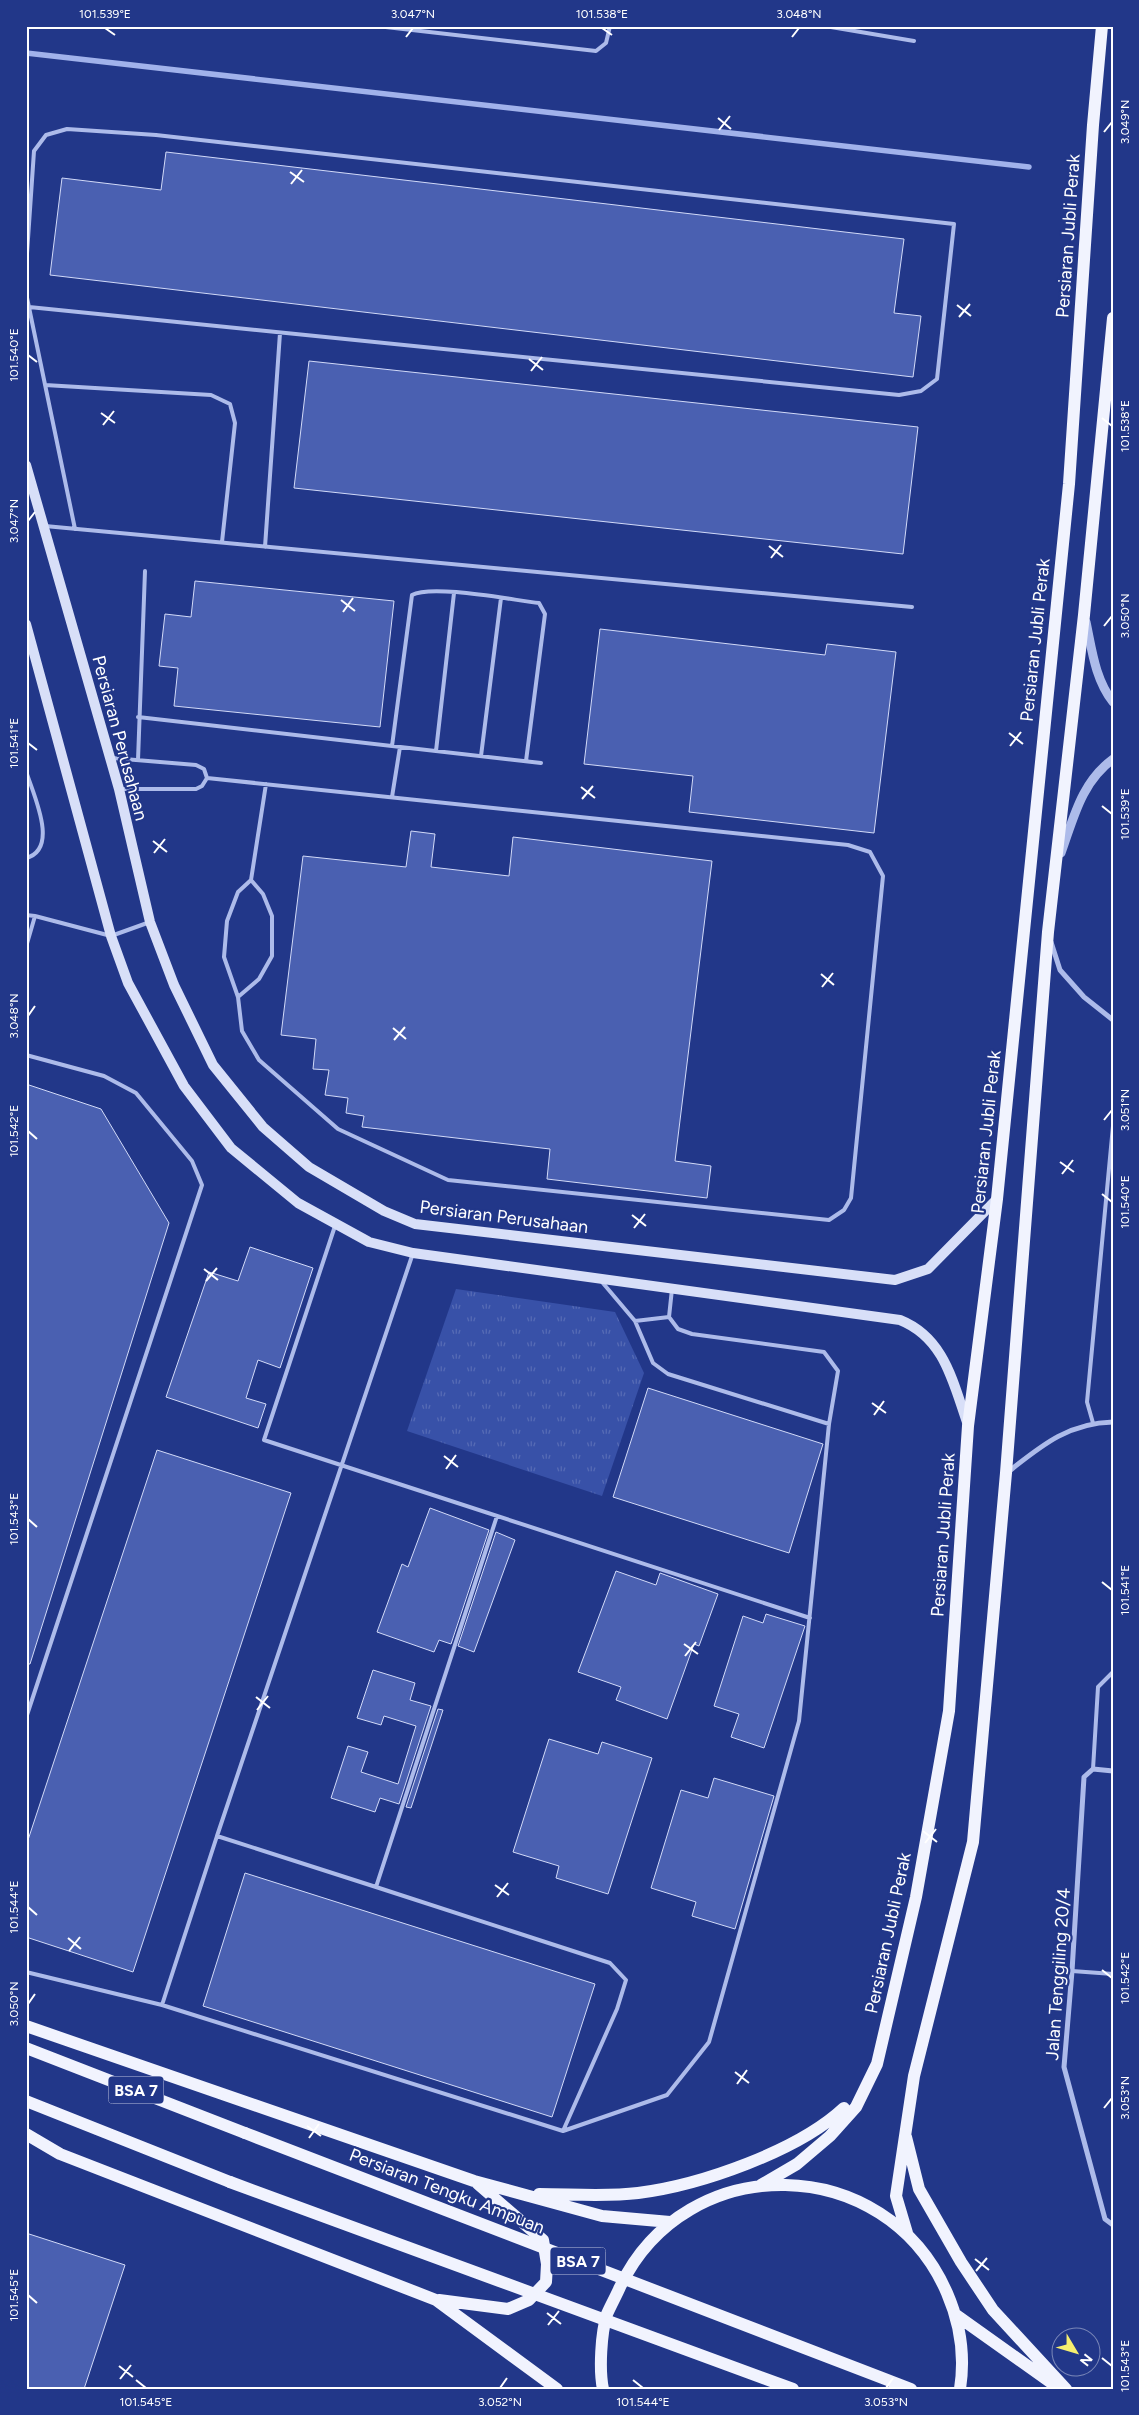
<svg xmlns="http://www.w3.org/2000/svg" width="1139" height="2415" viewBox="0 0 1139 2415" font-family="Figtree,sans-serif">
	<defs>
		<pattern id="park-tufts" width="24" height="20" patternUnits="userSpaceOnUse" patternTransform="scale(1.25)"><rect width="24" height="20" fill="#3851a8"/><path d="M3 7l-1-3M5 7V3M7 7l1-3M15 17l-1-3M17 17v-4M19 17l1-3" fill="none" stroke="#566bb5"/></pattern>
	</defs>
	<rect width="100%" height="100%" fill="#223789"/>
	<!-- park -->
	<path fill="url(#park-tufts)" d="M456 1289 615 1312 644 1373 602 1496 407 1431Z"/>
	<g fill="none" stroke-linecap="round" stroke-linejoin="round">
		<!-- stream -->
		<path stroke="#a1b2eb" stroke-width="5.5" d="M26 53 1029 167"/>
	</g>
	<!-- building -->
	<path fill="#4a60b1" stroke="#d2daf8" d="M166 152 904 239 894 313 921 316 913 377 50 275 62 178 161 190Z
		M309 361 918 427 903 554 294 488Z
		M195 581 394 601 380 727 174 706 178 668 159 666 165 614 191 617Z
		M600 629 825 655 827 644 896 652 874 833 689 812 693 776 584 764Z
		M411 831 435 834 431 867 509 876 513 837 712 861 675 1161 711 1166 707 1198 547 1179 550 1149 362 1127 364 1116 346 1113 348 1098 325 1095 329 1070 313 1069 316 1039 281 1035 303 856 406 867Z
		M26 1084 101 1109 169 1223 30 1664H26Z
		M250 1247 313 1268 280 1368 258 1360 246 1398 266 1404 258 1428 166 1397 209 1272 238 1281Z
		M648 1388 823 1444 789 1553 613 1497Z
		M157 1450 291 1493 133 1972 26 1937V1846Z
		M430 1508 489 1530 451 1644 439 1640 434 1652 377 1632 402 1564 408 1567Z
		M496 1532 515 1540 474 1652 458 1646Z
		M616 1571 656 1585 660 1573 718 1594 699 1646 694 1644 667 1719 616 1700 621 1687 578 1672Z
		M766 1614 805 1626 764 1748 731 1737 739 1714 714 1706 743 1616 763 1623Z
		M373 1670 415 1683 410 1700 431 1706 399 1804 380 1798 375 1812 331 1798 348 1746 368 1752 361 1772 398 1784 416 1726 384 1716 381 1725 357 1718Z
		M438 1709 443 1710 411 1808 406 1807Z
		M549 1739 598 1754 602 1742 652 1758 608 1894 556 1878 559 1866 513 1852Z
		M714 1778 774 1796 735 1929 692 1916 696 1902 651 1888 681 1790 708 1798Z
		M245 1873 595 1984 552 2117 203 2006Z
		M26 2233 125 2265 84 2389H26Z"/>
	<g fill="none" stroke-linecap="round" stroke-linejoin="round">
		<!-- service -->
		<path stroke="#adbbea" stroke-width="4" d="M377 26 596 51 606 43 610 26
			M825 26 914 41
			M26 268 34 151 46 135 67 129 156 135 954 224 937 379 921 391 899 395 29 307
			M26 293 75 529
			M45 385 211 395 230 404 235 423 222 542
			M45 526 912 607
			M265 547 280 333
			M138 717 541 763
			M392 746 412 595C432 584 512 600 539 603L545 614 526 761
			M436 751 454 593
			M481 756 501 598
			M112 758 196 765 204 769 207 778 202 786 196 789H121
			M138 760 145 571
			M26 771C33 794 60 849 26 858
			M207 778C421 800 634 823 848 845L870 852 883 876 851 1198 844 1210 829 1220 448 1180 338 1129 259 1060 242 1031 238 997 224 957 227 921 238 892 251 880 266 784
			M392 797 400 747
			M26 915 35 916 111 936 150 922
			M26 947 35 916
			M238 997 259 979 272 956V916L263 894 251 880
			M26 1055 104 1076 136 1093 192 1161 202 1185 26 1718
			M335 1226 264 1440 810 1618
			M602 1282 635 1321 653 1363 668 1374 829 1424 838 1371 824 1352 692 1334 678 1329 669 1317 672 1289
			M635 1321 669 1317
			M1093 1423 1087 1402 1113 1126
			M497 1516 376 1887 610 1963 626 1980 617 2009 563 2131
			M1093 1769 1098 1687 1113 1672
			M217 1836 413 1253
			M376 1887 217 1836 162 2005 563 2131 667 2095 709 2042 799 1721 829 1424
			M1072 1971 1113 1974
			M26 1972 162 2005"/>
		<!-- minor -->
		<path stroke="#adbbea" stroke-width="5" d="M1051 942 1060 970 1084 997 1113 1020
			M1008 1472C1041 1446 1068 1423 1113 1422
			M1113 1771 1093 1769 1084 1777 1072 1971 1064 2067 1105 2219 1113 2225"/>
		<!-- tertiary -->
		<path stroke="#adbbea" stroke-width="9" d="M1086 622C1092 650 1095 679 1113 702
			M1061 853C1074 817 1081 783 1113 759"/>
		<!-- secondary -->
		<path stroke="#d8dff8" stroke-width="10" d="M26 465 119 789 150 922 174 985 213 1065 263 1127 309 1167 384 1211 415 1224 895 1280 928 1269 997 1199
			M26 624 111 936 128 983 184 1086 231 1148 298 1203 369 1242 413 1253 900 1320C945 1338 953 1383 968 1425"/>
		<!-- primary -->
		<path stroke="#f1f3fe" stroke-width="12" d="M26 2026 474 2181 602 2216 670 2222
			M26 2048 245 2133
			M26 2101 230 2182
			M26 2134 60 2154 436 2300 557 2389
			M906 2137 919 2189 961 2262 993 2310 1066 2389
			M761 2185 797 2164 830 2136 856 2107 877 2064 916 1897 949 1711 968 1426 997 1199 1069 484 1093 125 1102 26
			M539 2194C571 2194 606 2197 638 2193 701 2185 798 2151 844 2108
			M907 2233 896 2196 914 2076 973 1842 1006 1473 1048 932 1084 615 1113 318
			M439 2300 508 2309 529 2300 546 2282 547 2264 543 2240 478 2184
			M956 2315 1056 2386
			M603 2389C599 2370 601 2333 607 2314 611 2305 616 2296 620 2287 686 2148 886 2152 947 2293 960 2323 965 2357 960 2389"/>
		<!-- primary-bridge -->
		<path stroke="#f1f3fe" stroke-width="12" d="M245 2133 911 2389
			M230 2182 793 2389"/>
	</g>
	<!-- ticks -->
	<path fill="none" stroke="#fff" stroke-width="2" d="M105 28 115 35M602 28 612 35M406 37 413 28M792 37 799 28M718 118 731 129M719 130 730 116M1104 132 1112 122M290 172 304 182M291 184 302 170M957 305 971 316M959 317 970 304M28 355 37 362M529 359 543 370M531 371 542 357M101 413 115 423M1102 418 1112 426M103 425 114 411M28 521 35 512M769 546 783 557M771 558 781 545M341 600 355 611M343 612 353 598M1104 626 1112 616M1009 733 1023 744M28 743 37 750M1010 746 1021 732M581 787 595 798M582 799 593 786M1102 806 1112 814M153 841 167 852M154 853 165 839M821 974 834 985M822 987 833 973M28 1016 35 1006M393 1028 406 1039M394 1040 405 1027M1104 1120 1112 1110M28 1131 37 1139M1060 1162 1074 1172M1062 1174 1073 1160M1102 1194 1112 1202M632 1215 646 1226M634 1228 645 1214M204 1269 218 1280M206 1281 217 1268M872 1403 886 1413M874 1415 884 1401M444 1456 458 1467M446 1469 456 1455M28 1519 37 1527M1102 1582 1112 1590M684 1644 698 1654M685 1656 696 1642M256 1697 270 1708M257 1710 268 1696M923 1831 937 1842M925 1843 936 1829M495 1885 509 1895M497 1897 508 1883M28 1907 37 1915M68 1938 81 1949M69 1951 80 1937M1102 1970 1112 1978M28 2004 35 1994M735 2072 749 2083M737 2084 747 2070M1104 2108 1112 2098M307 2126 321 2136M309 2138 319 2124M975 2259 989 2270M976 2271 987 2258M28 2295 37 2303M547 2313 561 2324M548 2325 559 2311M1102 2358 1112 2366M119 2366 133 2377M120 2379 131 2365M136 2380 146 2388M633 2380 643 2388M500 2388 507 2378M886 2388 893 2378"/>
	<g text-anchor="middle" stroke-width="4.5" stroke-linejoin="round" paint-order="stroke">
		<!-- shield labels -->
		<g fill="#223789" stroke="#bdc3dc" stroke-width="1">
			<rect x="108.5" y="2076.5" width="55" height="27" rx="4"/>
			<rect x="550.5" y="2247.5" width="55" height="27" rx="4"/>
		</g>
		<g font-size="16" font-weight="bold" fill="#fff">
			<text x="136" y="2096">BSA 7</text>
			<text x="578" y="2267">BSA 7</text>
		</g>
		<!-- street labels -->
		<g font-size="18" fill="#fff" stroke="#223789">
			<text transform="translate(1068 236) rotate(-86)" y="6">Persiaran Jubli Perak</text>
			<text transform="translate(1035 640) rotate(-84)" y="6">Persiaran Jubli Perak</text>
			<text transform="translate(120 738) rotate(75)" y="6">Persiaran Perusahaan</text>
			<text transform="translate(986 1132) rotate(-84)" y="6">Persiaran Jubli Perak</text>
			<text transform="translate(504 1217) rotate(7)" y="6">Persiaran Perusahaan</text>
			<text transform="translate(943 1535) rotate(-86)" y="6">Persiaran Jubli Perak</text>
			<text transform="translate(888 1933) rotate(-78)" y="6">Persiaran Jubli Perak</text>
			<text transform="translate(1058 1974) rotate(-86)" y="6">Jalan Tenggiling 20/4</text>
			<text transform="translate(447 2191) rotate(21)" y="6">Persiaran Tengku Ampuan</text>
		</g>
	</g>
	<!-- border -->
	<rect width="1139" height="2415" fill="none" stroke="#223789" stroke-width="55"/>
	<!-- north arrow -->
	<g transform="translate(1076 2352) rotate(128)"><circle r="24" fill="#223789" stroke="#7a87b8"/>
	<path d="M0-4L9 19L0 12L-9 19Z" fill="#f6ef6f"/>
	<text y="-8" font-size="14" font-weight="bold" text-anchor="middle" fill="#ffffff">N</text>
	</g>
	<rect x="28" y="28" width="1084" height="2360" fill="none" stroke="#fff" stroke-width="2"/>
	<g font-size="12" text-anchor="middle" fill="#fff">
		<text x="105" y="18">101.539°E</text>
		<text x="413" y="18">3.047°N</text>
		<text x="602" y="18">101.538°E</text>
		<text x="799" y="18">3.048°N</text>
		<text transform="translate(1125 122) rotate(-90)" y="4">3.049°N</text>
		<text transform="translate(14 355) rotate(-90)" y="4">101.540°E</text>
		<text transform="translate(1125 426) rotate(-90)" y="4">101.538°E</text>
		<text transform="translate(14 521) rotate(-90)" y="4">3.047°N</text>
		<text transform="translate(1125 616) rotate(-90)" y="4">3.050°N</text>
		<text transform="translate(14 743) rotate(-90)" y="4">101.541°E</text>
		<text transform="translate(1125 814) rotate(-90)" y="4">101.539°E</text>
		<text transform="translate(14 1016) rotate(-90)" y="4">3.048°N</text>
		<text transform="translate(1125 1110) rotate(-90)" y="4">3.051°N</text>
		<text transform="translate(14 1131) rotate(-90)" y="4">101.542°E</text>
		<text transform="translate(1125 1202) rotate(-90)" y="4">101.540°E</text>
		<text transform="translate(14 1519) rotate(-90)" y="4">101.543°E</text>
		<text transform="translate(1125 1590) rotate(-90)" y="4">101.541°E</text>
		<text transform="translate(14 1907) rotate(-90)" y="4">101.544°E</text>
		<text transform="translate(1125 1978) rotate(-90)" y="4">101.542°E</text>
		<text transform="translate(14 2004) rotate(-90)" y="4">3.050°N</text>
		<text transform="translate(1125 2098) rotate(-90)" y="4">3.053°N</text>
		<text transform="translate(14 2295) rotate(-90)" y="4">101.545°E</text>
		<text transform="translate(1125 2366) rotate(-90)" y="4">101.543°E</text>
		<text x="146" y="2406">101.545°E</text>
		<text x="500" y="2406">3.052°N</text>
		<text x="643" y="2406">101.544°E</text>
		<text x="886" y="2406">3.053°N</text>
	</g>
</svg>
